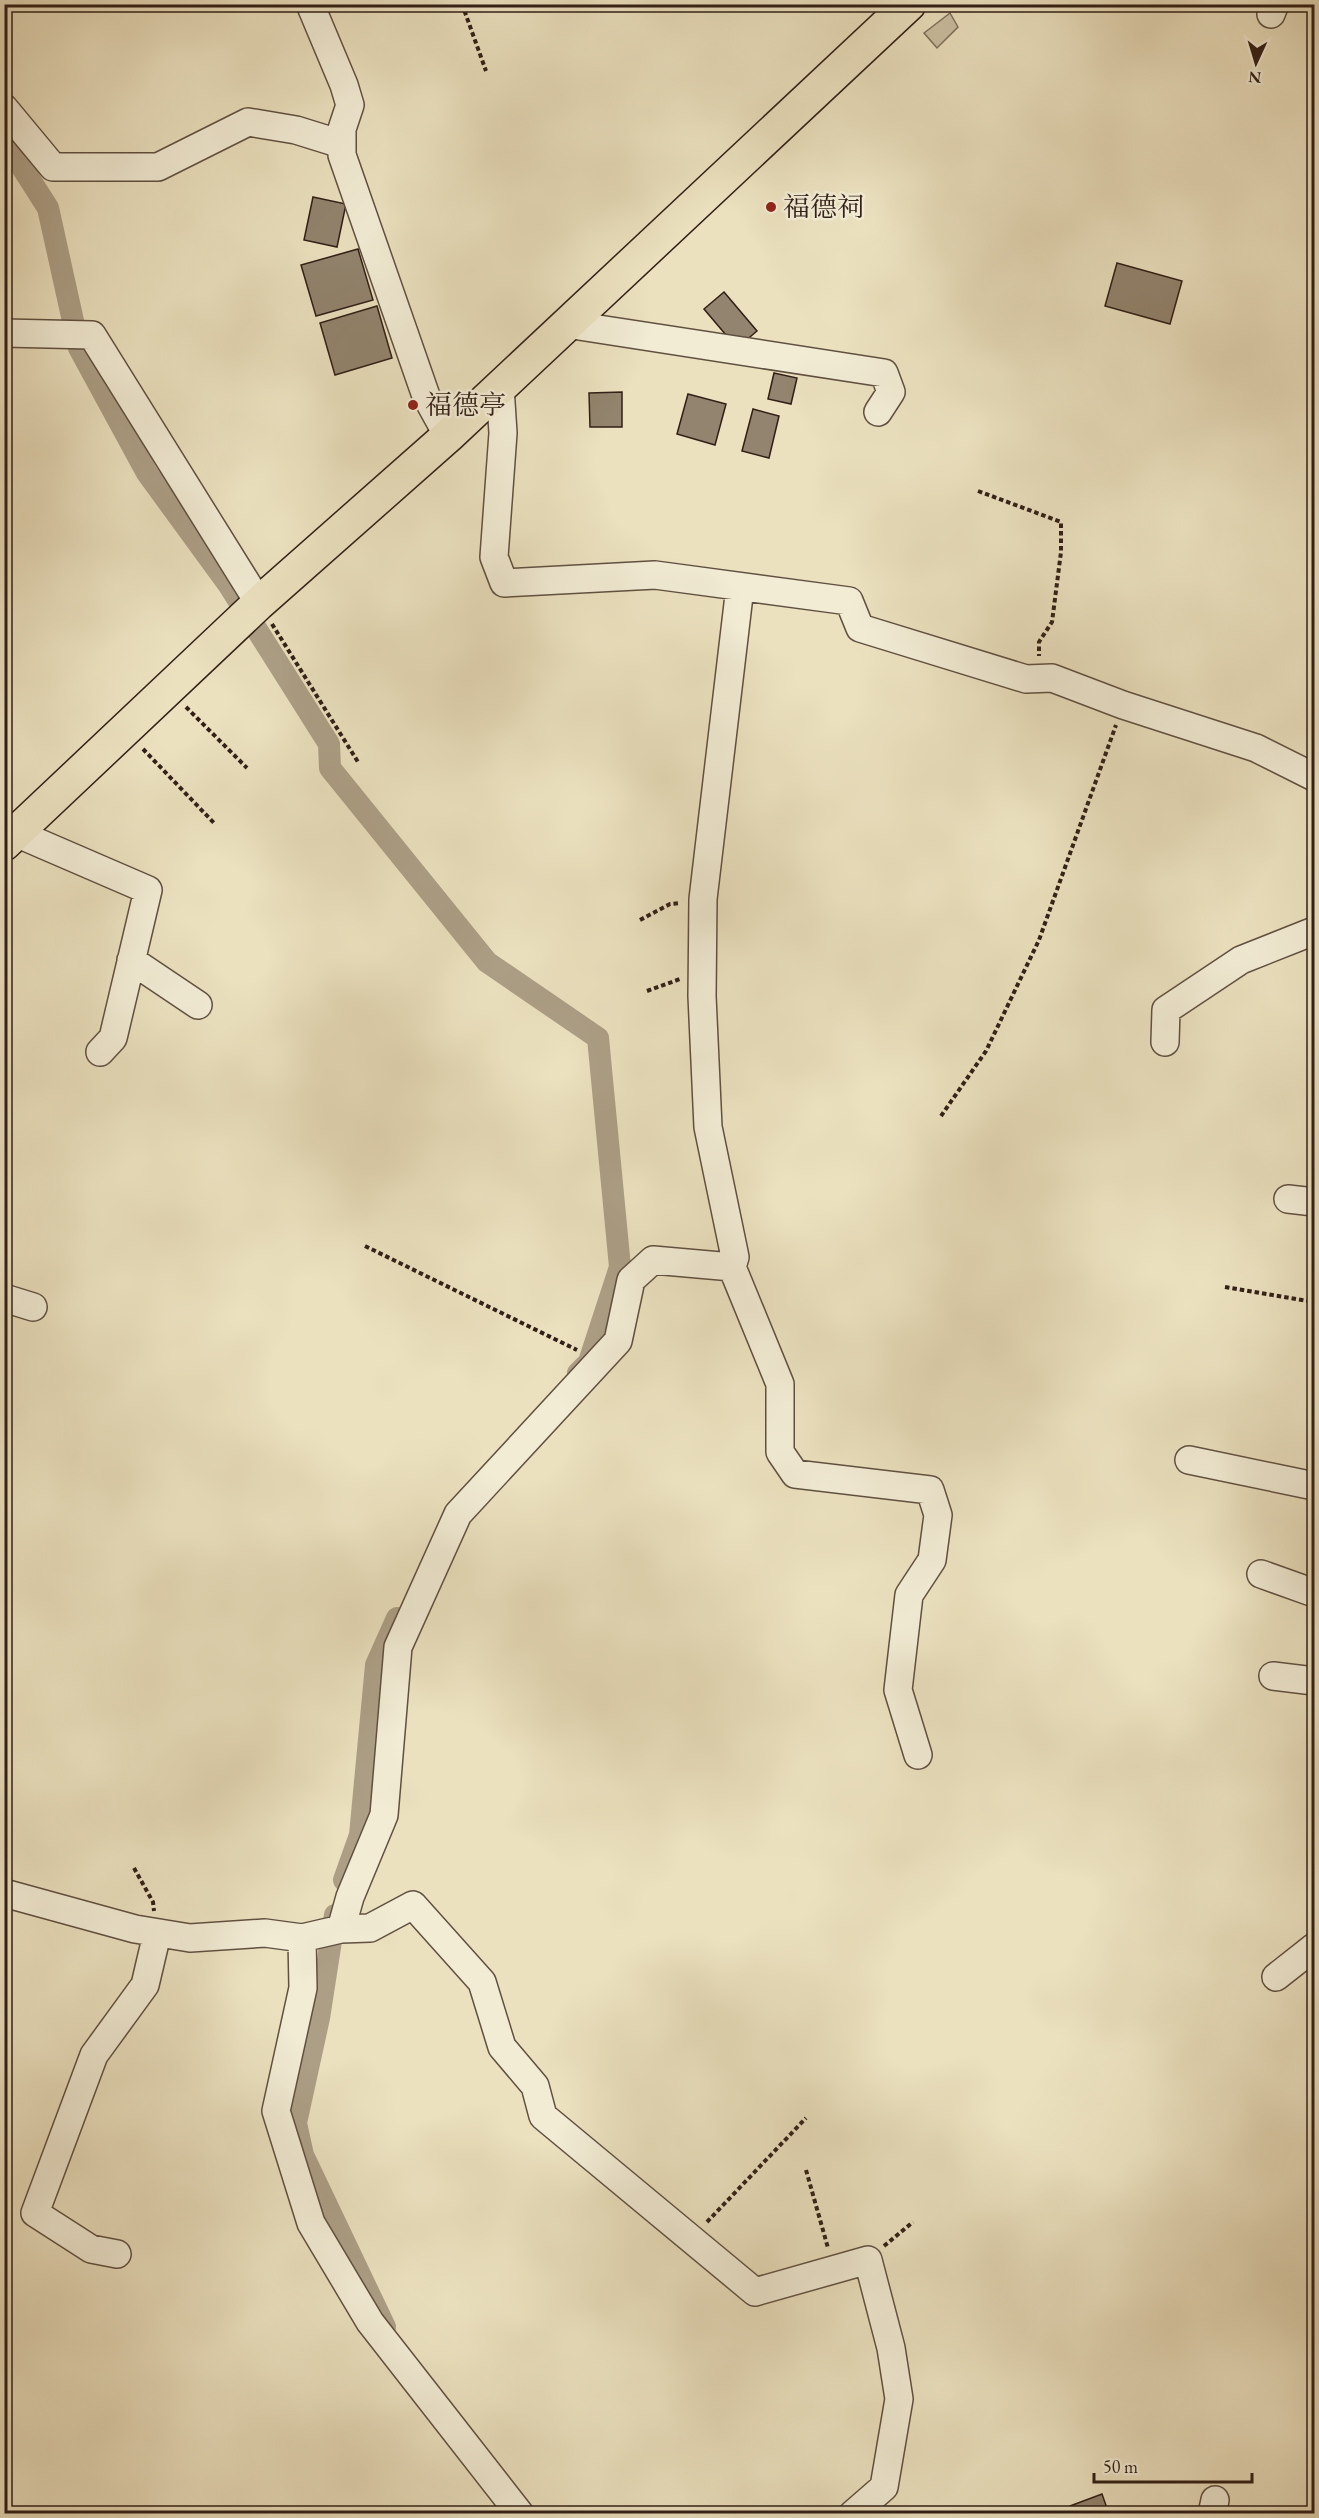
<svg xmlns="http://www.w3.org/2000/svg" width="1319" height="2518" viewBox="0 0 1319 2518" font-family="'EB Garamond','Noto Serif TC',serif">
	<rect width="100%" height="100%" fill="#ebe1bf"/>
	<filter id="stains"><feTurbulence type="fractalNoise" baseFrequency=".00333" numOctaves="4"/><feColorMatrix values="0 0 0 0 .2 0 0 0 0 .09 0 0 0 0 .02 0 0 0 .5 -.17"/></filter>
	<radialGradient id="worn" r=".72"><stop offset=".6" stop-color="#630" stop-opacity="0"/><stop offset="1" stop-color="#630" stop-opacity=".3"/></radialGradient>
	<!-- grass -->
	<path fill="#cbc0a2" stroke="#7e705c" stroke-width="1.5" d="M950 13 958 27 937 48 924 33Z"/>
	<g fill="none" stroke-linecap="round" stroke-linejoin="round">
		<!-- canal -->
		<path stroke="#ac9f86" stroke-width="22" d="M4 139 48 208 79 348 147 473 228 584 329 744 330 768 487 962 598 1038 620 1267 589 1362 578 1373
			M344 1880 360 1835 376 1665 397 1618
			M335 1915 319 2018 296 2123 303 2155 385 2327"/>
	</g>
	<!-- building -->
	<path fill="#92846e" stroke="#311f17" stroke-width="1.5" d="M313 197 346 204 337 247 304 240Z
		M358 249 373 300 316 316 301 265Z
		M1117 263 1182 281 1170 324 1105 306Z
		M724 292 757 331 737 348 704 309Z
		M377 306 392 358 335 375 320 323Z
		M774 373 797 378 791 404 768 399Z
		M622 392V427H590L589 393Z
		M688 394 726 404 715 445 677 434Z
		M753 409 779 416 769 458 742 451Z
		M1102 2494 1109 2514H1073L1070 2506Z"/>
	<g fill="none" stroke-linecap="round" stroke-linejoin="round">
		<!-- minor casing -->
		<g stroke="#605041" stroke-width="30">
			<path id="minor" d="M310 4 344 85 350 105 342 129V155L426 396 448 436
				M1271 14 1275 4
				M4 108 53 167H158L248 122 296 130 341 144
				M566 324 884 373 891 392 878 412
				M4 333 92 335 259 603
				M500 387 503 433 494 557 504 583 655 575 849 601 860 628 1026 679 1052 678 1123 705 1256 748 1314 777
				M16 833 148 890 113 1038 100 1052
				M131 960 198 1005
				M1165 1042 1166 1010 1241 960 1314 931
				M1288 1199 1314 1202
				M732 1267 780 1384V1452L795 1474 930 1490 938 1515 932 1560 909 1595 898 1690 918 1755
				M4 1298 33 1307
				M1189 1460 1314 1486
				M1261 1574 1314 1593
				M1273 1676 1314 1681
				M4 1893 135 1929 190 1938 265 1933 302 1938 341 1929 350 1897 384 1815 398 1647 458 1514 618 1341 631 1280 653 1260 732 1267 735 1257 708 1127 702 996 703 899 740 587
				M341 1929 370 1928 413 1905 482 1982 502 2047 535 2086 543 2116 755 2292 868 2260 891 2348 899 2399 884 2487 853 2514
				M302 1938 303 1988 276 2111 311 2223 370 2322 520 2514
				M1276 1977 1314 1947
				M117 2254 91 2249 35 2213 94 2055 145 1985 157 1934
				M1212 2514 1215 2500"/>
		</g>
		<!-- major casing -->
		<g stroke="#311f17" stroke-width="36">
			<path id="major" d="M4 844 258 604 448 436 909 4"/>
		</g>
		<!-- path -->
		<path stroke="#311f17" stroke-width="4" stroke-dasharray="4.5 3" stroke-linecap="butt" d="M462 4 486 71
			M978 491 1061 522V552L1052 622 1039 642V656
			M272 624 358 762
			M186 707 247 768
			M143 749 215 824
			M640 920 670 904 680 903
			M647 991 680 979
			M941 1116 986 1051 1039 940 1116 725
			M365 1246 577 1350
			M1225 1287 1314 1302
			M134 1868 153 1902 154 1911
			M806 2170 828 2248
			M707 2222 806 2118
			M884 2246 913 2222"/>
		<!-- minor -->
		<use href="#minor" stroke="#f2ecd5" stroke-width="27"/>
		<!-- major -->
		<use href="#major" stroke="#ebe1bf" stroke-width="33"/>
	</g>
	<!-- markers -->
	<g fill="#8f2418" stroke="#f2ecd5" stroke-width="2">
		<circle cx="771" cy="207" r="6"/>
		<circle cx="413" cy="405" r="6"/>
	</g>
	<g text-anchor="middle" stroke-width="5" stroke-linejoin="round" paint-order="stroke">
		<!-- poi labels -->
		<g font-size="27" fill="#311f17" stroke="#f2ecd5" text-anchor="start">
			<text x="783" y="216">福德祠</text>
			<text x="425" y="414">福德亭</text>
		</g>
	</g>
	<!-- margin -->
	<rect width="1319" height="2518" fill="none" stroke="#ebe1bf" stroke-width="24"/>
	<rect x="6" y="6" width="1307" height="2506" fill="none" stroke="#311f17" stroke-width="3"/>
	<rect x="12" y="12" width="1295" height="2494" fill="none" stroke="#311f17" stroke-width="1.5"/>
	<!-- north arrow -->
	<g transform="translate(1256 63) rotate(184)" stroke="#f2ecd5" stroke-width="4.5" paint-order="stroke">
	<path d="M0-4.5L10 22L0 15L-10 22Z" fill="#311f17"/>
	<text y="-9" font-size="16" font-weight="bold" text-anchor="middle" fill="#311f17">N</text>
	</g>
	<!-- scale -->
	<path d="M1094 2473v9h158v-9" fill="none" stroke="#311f17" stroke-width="3"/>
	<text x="1103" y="2473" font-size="18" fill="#311f17" stroke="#f2ecd5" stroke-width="4.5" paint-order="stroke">50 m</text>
	<rect width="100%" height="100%" filter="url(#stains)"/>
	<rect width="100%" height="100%" fill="url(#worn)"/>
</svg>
